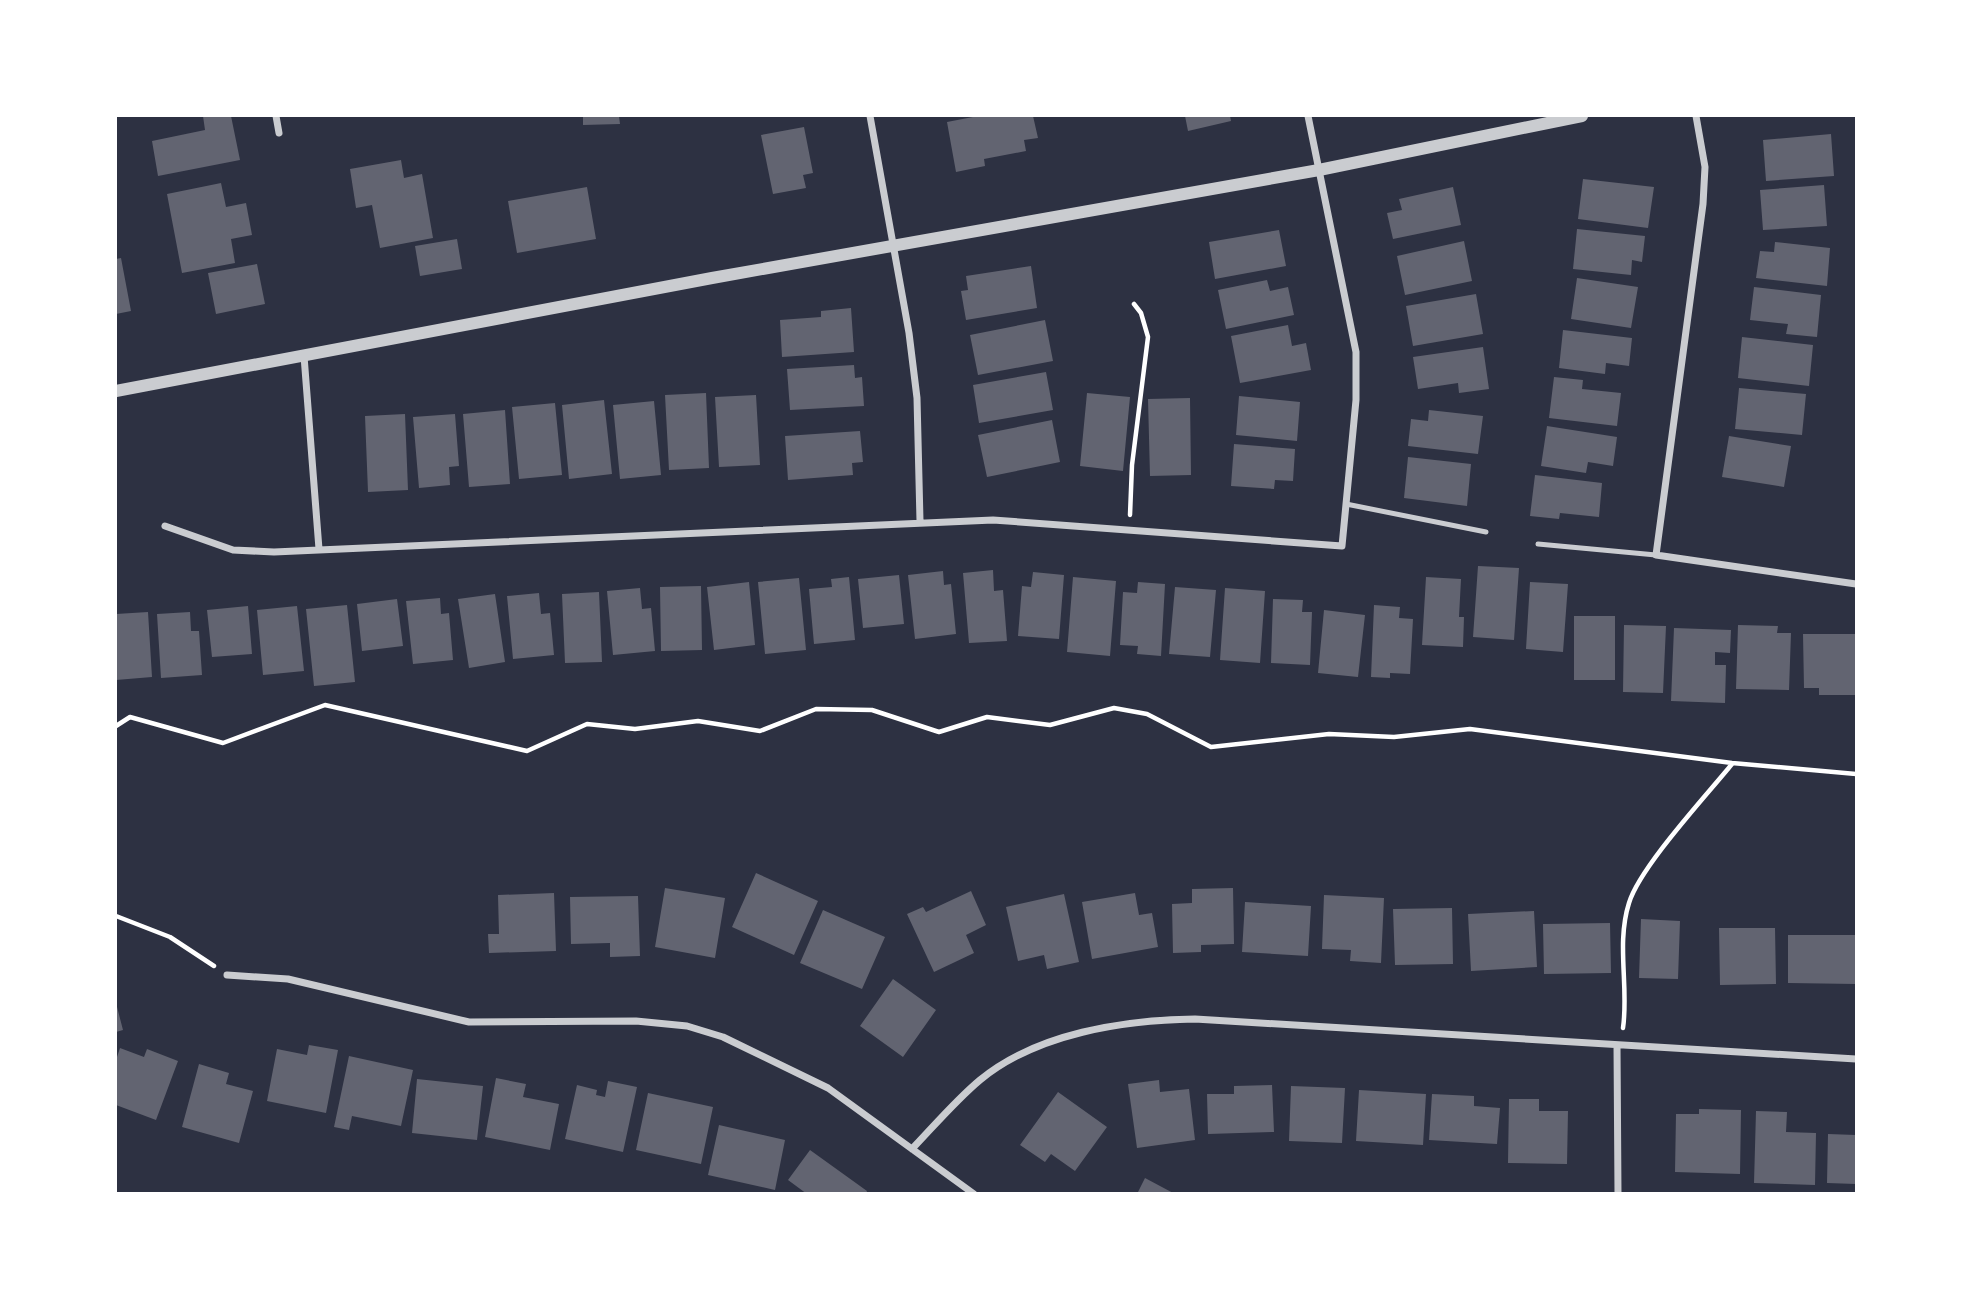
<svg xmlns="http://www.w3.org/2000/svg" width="1972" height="1309" viewBox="0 0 1972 1309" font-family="'Source Serif 4',serif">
	<rect width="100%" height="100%" fill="#2d3142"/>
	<!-- building -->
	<path fill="#626471" d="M203 116H231L240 160 158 176 152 141 205 130Z
		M583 116H619L620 124 583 125Z
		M978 116H1033L1038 138 1024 140 1026 151 984 159 985 166 956 172 947 122Z
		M1185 116H1230L1231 121 1188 131Z
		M804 127 813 173 803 175 806 188 773 194 761 135Z
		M1831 134 1834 176 1766 181 1763 140Z
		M401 160 404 178 422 174 433 238 380 248 372 205 356 208 350 169Z
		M1583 179 1654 187 1648 228 1578 219Z
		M221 183 226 207 246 203 252 235 231 239 235 263 182 273 167 194Z
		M1824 185 1827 226 1763 230 1760 190Z
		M587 187 596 239 517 253 508 201Z
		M1453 187 1461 225 1393 239 1387 213 1402 210 1399 199Z
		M1577 229 1645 236 1642 262 1632 260 1631 275 1573 269Z
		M1279 230 1286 266 1215 279 1209 242Z
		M457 239 462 269 420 276 415 246Z
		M1464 241 1472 281 1405 295 1397 256Z
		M1775 242 1830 248 1827 286 1756 278 1760 251 1774 252Z
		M121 258 131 311 116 314V259Z
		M257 264 265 304 216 314 208 273Z
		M1031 266 1037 308 966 320 961 291 968 290 966 276Z
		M1577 278 1638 287 1631 328 1571 319Z
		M1267 280 1270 291 1288 287 1294 315 1226 329 1218 290Z
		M1754 287 1821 295 1817 337 1786 334 1788 324 1750 320Z
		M1476 294 1483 334 1413 346 1406 306Z
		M851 308 854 352 782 357 780 320 821 317V311Z
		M1045 320 1053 361 978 375 970 335Z
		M1288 325 1292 346 1306 343 1311 370 1240 383 1231 336Z
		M1563 330 1632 338 1629 366 1606 363 1605 374 1559 368Z
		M1742 337 1813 345 1809 386 1738 378Z
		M1483 347 1489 389 1459 393 1458 383 1418 389 1413 357Z
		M854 365 855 378 862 377 864 406 790 410 787 369Z
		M1046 372 1053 410 979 423 973 385Z
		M1554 377 1583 380 1582 389 1621 393 1617 426 1549 418Z
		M1739 388 1806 394 1802 435 1735 429Z
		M706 393 709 468 669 470 665 395Z
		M1087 393 1130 397 1123 471 1080 466Z
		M756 395 760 465 719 467 715 397Z
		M1239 396 1300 402 1297 441 1236 435Z
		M1190 398 1191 475 1150 476 1148 399Z
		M604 400 612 474 569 479 562 405Z
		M654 401 661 475 620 479 613 405Z
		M555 403 562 475 519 479 512 407Z
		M505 410 510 484 469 487 463 414Z
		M1429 410 1483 416 1478 454 1408 446 1411 419 1428 421Z
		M405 414 408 490 368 492 365 416Z
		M455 414 459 466 449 467 450 485 419 488 413 417Z
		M1052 420 1060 462 987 477 978 435Z
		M1547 426 1617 437 1613 466 1588 462 1586 473 1541 466Z
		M860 431 863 462 852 463 853 475 788 480 785 436Z
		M1729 436 1791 446 1784 487 1722 477Z
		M1234 444 1295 449 1293 481 1275 480 1274 489 1231 486Z
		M1408 457 1471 464 1467 506 1404 498Z
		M1535 475 1602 483 1599 517 1560 513 1559 519 1530 516Z
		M1478 566 1519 568 1514 640 1473 637Z
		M993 570 994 591 1003 590 1007 641 969 643 963 573Z
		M943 571 944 585 951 584 956 634 915 639 908 575Z
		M1033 572 1064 575 1059 639 1018 636 1022 586 1031 587Z
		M899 575 904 624 863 628 858 579Z
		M849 577 855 640 814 644 809 589 832 587 831 579Z
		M1073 577 1116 581 1110 656 1067 652Z
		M1426 577 1461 579 1459 617H1464L1463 647 1422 645Z
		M799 578 806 650 765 654 758 582Z
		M749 582 755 645 714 650 707 587Z
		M1138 582 1165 584 1161 656 1137 654 1138 646 1120 645 1123 592 1137 593Z
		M1530 582 1568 584 1563 652 1526 649Z
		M701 586 702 650 661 651 660 587Z
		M1175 587 1216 590 1210 657 1169 654Z
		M640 588 642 609 651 608 655 651 613 655 607 591Z
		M1225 588 1265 591 1260 663 1220 660Z
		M599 592 602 662 565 663 562 594Z
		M539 593 541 614 550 613 554 655 513 659 507 596Z
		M495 594 505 662 469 668 458 599Z
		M440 598 441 614 449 613 453 660 413 664 406 601Z
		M397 599 403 646 362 651 357 604Z
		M1273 599 1303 600 1302 612H1312L1310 665 1271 663Z
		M347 605 355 682 314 686 306 609Z
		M1374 605 1400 607 1399 618 1413 619 1410 674 1390 673V678L1371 677Z
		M248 606 252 654 212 657 207 610Z
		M297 606 304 671 263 675 257 610Z
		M1324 610 1365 615 1358 677 1318 673Z
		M148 612 152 677 116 680V614Z
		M190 612 191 631H199L202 675 161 678 157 614Z
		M1574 616H1615V680H1574Z
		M1624 625 1666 626 1663 693 1623 692Z
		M1738 625 1778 626 1777 633H1791L1789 690 1736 689Z
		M1674 628 1731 630 1730 653 1715 652V665H1726L1725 703 1671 701Z
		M1803 634H1856V695H1819V688H1804Z
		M756 873 818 901 794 955 732 927Z
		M665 888 725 898 715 958 655 947Z
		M1233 888 1234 944 1201 945V952L1173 953 1172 904 1192 903V889Z
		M971 891 986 925 966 935 974 953 934 972 907 914 923 907 926 912Z
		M554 893 556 951 489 953 488 934H499L498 895Z
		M1135 893 1139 915 1152 913 1158 947 1092 959 1082 902Z
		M1064 894 1079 962 1047 969 1044 955 1018 961 1006 907Z
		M1324 895 1384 898 1381 963 1350 961 1351 950 1322 949Z
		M638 896 640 956 610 957V943L571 944 570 897Z
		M1245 902 1311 906 1308 956 1242 952Z
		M1452 908 1453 964 1395 965 1393 909Z
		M823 910 885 937 862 989 800 963Z
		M1534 911 1537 967 1471 971 1468 914Z
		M1641 919 1680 921 1678 979 1639 978Z
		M1610 923 1611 973 1544 974 1543 924Z
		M1719 928H1775L1776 984 1720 985Z
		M1788 935H1856V984L1788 983Z
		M893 979 936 1010 903 1057 860 1026Z
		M116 1003 123 1030 116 1032Z
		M309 1045 338 1050 326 1113 267 1101 277 1049 307 1055Z
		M120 1048 144 1057 147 1049 178 1061 156 1120 116 1105V1060Z
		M349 1056 413 1070 401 1126 352 1116 349 1130 334 1127Z
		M199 1064 229 1073 226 1084 253 1091 239 1143 182 1127Z
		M496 1078 526 1084 523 1097 559 1104 550 1150 485 1137Z
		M417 1079 483 1086 477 1140 412 1133Z
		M1159 1080 1160 1092 1189 1089 1195 1140 1137 1148 1128 1084Z
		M608 1081 637 1087 623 1152 565 1139 577 1085 597 1090 596 1095 605 1097Z
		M1272 1085 1274 1132 1208 1134 1207 1094H1234V1086Z
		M1291 1086 1345 1088 1342 1143 1289 1141Z
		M1359 1090 1426 1094 1423 1145 1356 1141Z
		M1058 1092 1107 1127 1075 1171 1051 1154 1045 1162 1020 1145Z
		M648 1093 713 1107 701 1164 636 1150Z
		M1432 1094 1474 1096V1106L1500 1108 1497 1144 1429 1140Z
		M1509 1099H1539V1111H1568L1567 1164 1508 1163Z
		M1699 1109 1741 1110 1740 1174 1675 1172 1676 1114H1699Z
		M1756 1111 1787 1112 1786 1132 1816 1133 1815 1185 1754 1183Z
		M719 1125 785 1140 775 1190 708 1175Z
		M1828 1134 1856 1135V1184L1827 1183Z
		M810 1150 867 1191 866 1194H807L788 1180Z
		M1145 1178 1175 1194H1137Z"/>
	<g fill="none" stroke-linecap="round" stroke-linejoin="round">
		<!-- path -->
		<path stroke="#fff" stroke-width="4.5" d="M1130 515 1132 465 1148 337 1141 313 1134 304
			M116 726 130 717 223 743 325 705 527 751 587 724 635 729 698 721 760 731 816 709 872 710 939 732 987 717 1050 725 1114 708 1147 714 1211 747 1329 734 1394 737 1470 729 1732 763 1856 774
			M116 916 170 937 214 966
			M1623 1028C1629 987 1616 944 1629 903 1640 867 1706 796 1732 764"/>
		<!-- service -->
		<path stroke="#caccd0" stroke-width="5" d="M1346 504 1486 532
			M1538 544 1656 555"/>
		<!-- minor -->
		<path stroke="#caccd0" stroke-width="7" d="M276 116 279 133
			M870 116 909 333 917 398 920 521
			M1696 116 1705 167 1703 204 1656 555 1856 584
			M304 356 319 549
			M165 526 233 550 274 552 993 520 1342 546 1356 400V352L1308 116
			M227 975 288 979 469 1022 636 1021 687 1026 723 1037 828 1088 974 1194
			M1617 1045 1618 1194
			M912 1149C934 1126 956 1100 980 1080 1037 1033 1124 1020 1195 1019L1856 1059"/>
		<!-- tertiary -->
		<path stroke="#caccd0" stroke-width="12" d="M116 391 712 278 1319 170 1582 116"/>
	</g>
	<!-- border -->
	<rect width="1972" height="1309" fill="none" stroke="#ffffff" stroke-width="234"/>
</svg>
